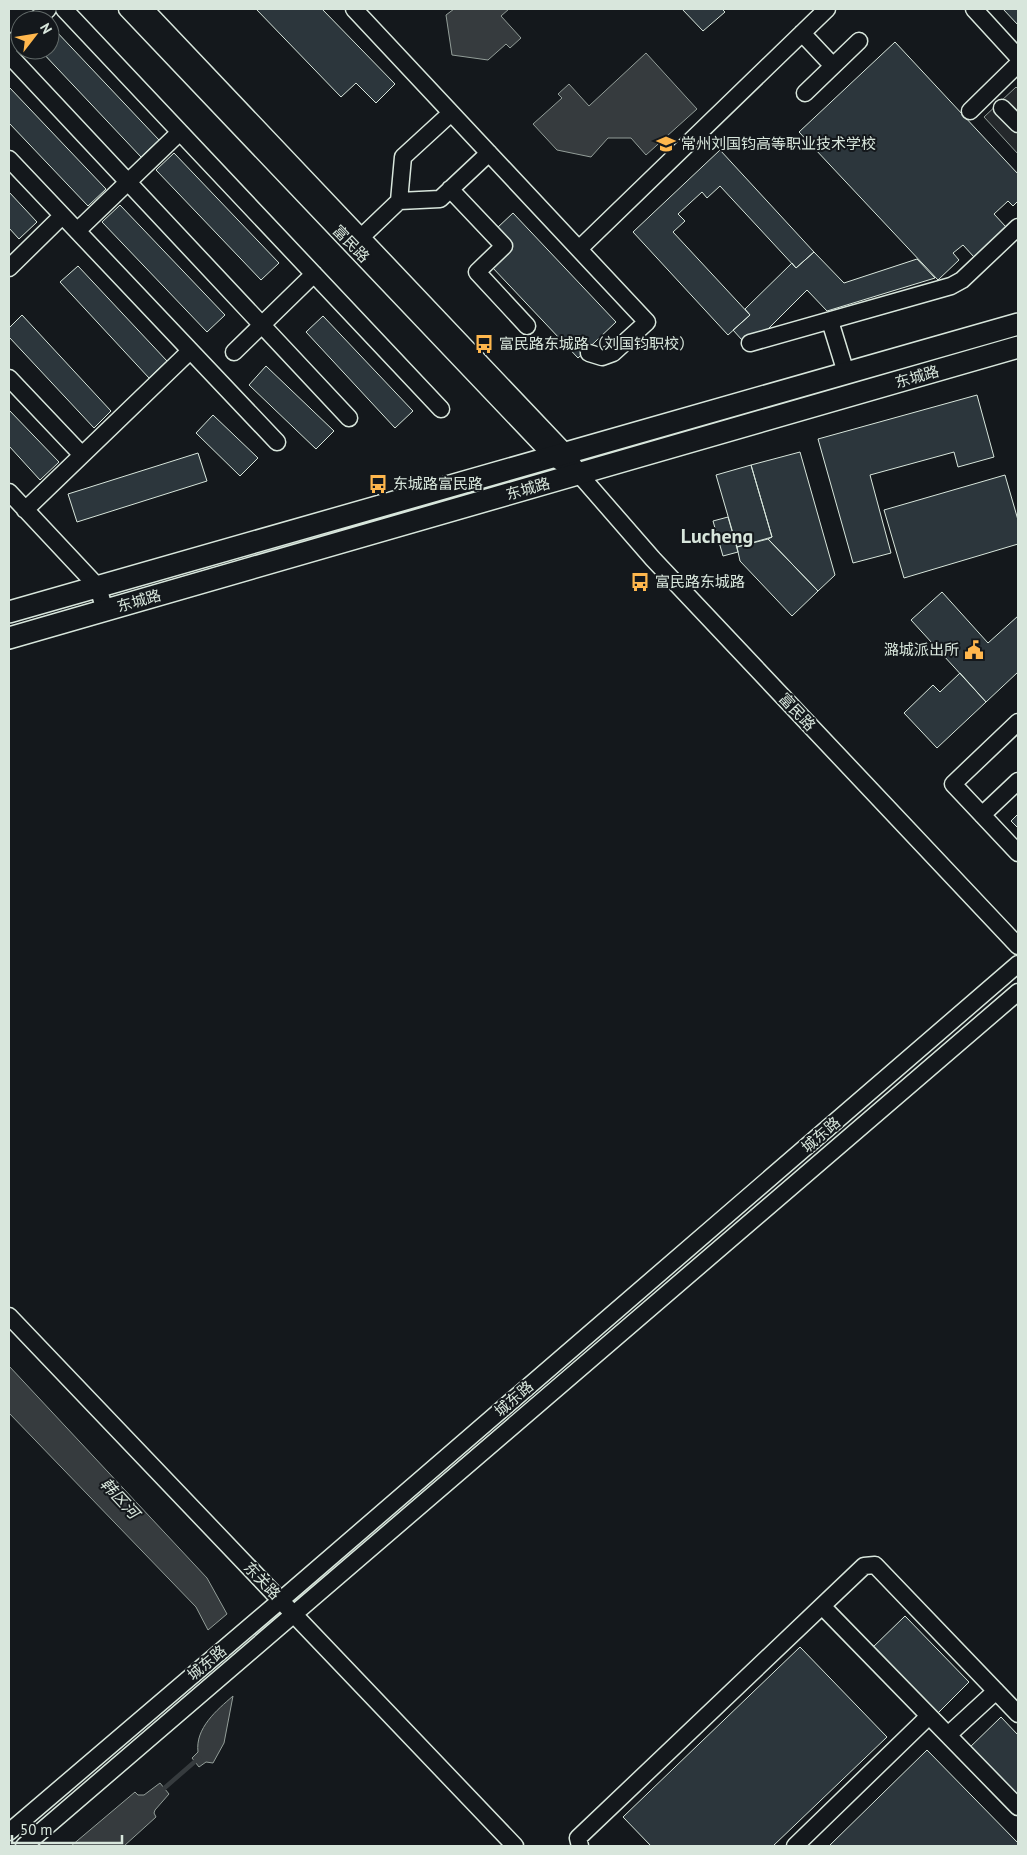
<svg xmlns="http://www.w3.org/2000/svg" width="1027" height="1855" viewBox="0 0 1027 1855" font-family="'PT Sans','Noto Sans SC',sans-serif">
	<rect width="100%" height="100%" fill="#14181c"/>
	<!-- parking -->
	<path fill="#24282b" stroke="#939e99" d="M1016 87 1018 89V154L984 117Z"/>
	<!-- water -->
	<path fill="#363b3e" stroke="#939e99" d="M454 9H509L501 16 521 38 510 48 506 44 488 60 452 55 446 15Z
		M646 53 697 109 646 155 631 138H608L591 157 557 150 533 124 562 98 558 94 569 84 589 106Z
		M9 1366 207 1578 227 1614 208 1630 196 1607 9 1413Z
		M233 1696 224 1743 213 1763 206 1762 199 1767 192 1758 198 1752C195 1728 217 1710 233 1696Z
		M160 1783 169 1794 155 1810 154 1813 156 1817 124 1846H71L135 1792 138 1795H144Z"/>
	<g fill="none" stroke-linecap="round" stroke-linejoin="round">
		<!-- stream -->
		<path stroke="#363b3e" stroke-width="4.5" d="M161 1791 199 1758"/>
	</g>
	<!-- building -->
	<path fill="#2c363c" stroke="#d8e6dc" d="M256 9H322L395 84 376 103 356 83 341 97Z
		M682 9H722L725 12 703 31Z
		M1003 9H1018V25Z
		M54 29 159 140 141 157 40 50H50V34Z
		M895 42 1018 174V201L1013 206 1008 201 994 214 1006 227 974 257 963 245 953 253 959 260 938 280 799 132Z
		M9 87 106 189 88 206 9 123Z
		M720 150 814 252 796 268 720 186 707 198 702 192 678 214 685 221 673 232 750 315 728 335 633 232Z
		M174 153 279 263 261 280 156 170Z
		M9 192 37 222 19 239 9 228Z
		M120 205 225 315 207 332 102 222Z
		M513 213 616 322 578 358 491 266 513 245 497 228Z
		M814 252 844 283 917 259 935 278 827 311 807 290 763 334 742 340 733 330 750 315 745 309 792 263 796 268Z
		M78 266 167 361 149 378 60 282Z
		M22 315 111 411 94 428 9 337V328Z
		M323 316 413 411 395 428 306 332Z
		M266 366 334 431 316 449 249 385Z
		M977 395 994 457 958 467 954 452 870 475 891 553 853 563 818 439Z
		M9 410 59 462 40 480 9 446Z
		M213 415 258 458 240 476 196 433Z
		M800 452 835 575 818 591 768 539 772 537 751 465Z
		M198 453 207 481 77 522 68 494Z
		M751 465 772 537 737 547 716 475Z
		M1005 475 1018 520V544L904 578 884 510Z
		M728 517 738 552 723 556 713 521Z
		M768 539 818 591 792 616 740 561 737 547Z
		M942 592 988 643 1018 616V672L986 702 911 620Z
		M960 673 986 702 937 748 904 713 933 685 940 692Z
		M1018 814V828L1011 821Z
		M905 1616 969 1682 935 1716 870 1650Z
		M800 1647 887 1737 773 1846H651L623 1817Z
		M1001 1717 1018 1735V1804L966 1751Z
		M927 1750 1018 1843V1846H829Z"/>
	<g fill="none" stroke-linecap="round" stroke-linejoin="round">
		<!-- minor casing -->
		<g stroke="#d8e6dc" stroke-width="19">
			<path id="minor" d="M64 9 441 409
				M127 9 553 457 560 462
				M145 9 566 453 579 474 653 559 1018 946
				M354 9 647 322 613 353 602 357 589 353
				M974 9 1018 57
				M36 20 48 9
				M802 33 833 66
				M9 46 20 36
				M9 55 349 418
				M805 93 859 41
				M1002 108 1018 124
				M970 111 1018 64
				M9 159 277 442
				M450 189 504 246 477 272 527 326
				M399 201 440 199 489 153
				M77 231 180 132
				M354 244 399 201 403 157 451 113
				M579 249 827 9
				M9 268 62 216
				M830 321 846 373
				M750 343 951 286 962 280 1018 227
				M234 352 314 274
				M9 378 82 455
				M9 492 98 587 105 611
				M25 510 190 351
				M1018 722 953 784 1018 853
				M982 815 1018 781
				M9 1316 515 1846
				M822 1606 1018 1807
				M948 1735 996 1691
				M9 1832 281 1600 1018 964
				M24 1846 1018 992
				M580 1846 578 1838 864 1566 875 1565 1018 1714
				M795 1846 929 1716"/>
		</g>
		<!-- major casing -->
		<g stroke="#d8e6dc" stroke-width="24">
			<path id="major" d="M9 612 1018 324
				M9 638 1018 347"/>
		</g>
		<!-- minor -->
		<use href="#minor" stroke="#14181c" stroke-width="16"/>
		<!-- major -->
		<use href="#major" stroke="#14181c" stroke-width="21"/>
	</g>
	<!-- icons -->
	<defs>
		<g id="university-bare" transform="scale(1.5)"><path d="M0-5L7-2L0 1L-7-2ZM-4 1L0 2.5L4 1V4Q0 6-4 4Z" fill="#ffb74d" stroke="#14181c" stroke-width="2.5" paint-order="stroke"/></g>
		<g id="bus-bare" transform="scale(1.5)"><path d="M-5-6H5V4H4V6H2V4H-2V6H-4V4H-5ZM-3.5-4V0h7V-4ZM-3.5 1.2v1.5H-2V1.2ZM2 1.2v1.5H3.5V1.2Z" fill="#ffb74d" stroke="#14181c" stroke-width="2.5" paint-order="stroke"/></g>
		<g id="civic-bare" transform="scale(1.5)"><path d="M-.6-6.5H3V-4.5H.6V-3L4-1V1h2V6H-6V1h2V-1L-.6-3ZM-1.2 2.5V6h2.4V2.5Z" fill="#ffb74d" stroke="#14181c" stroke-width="2.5" paint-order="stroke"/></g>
	</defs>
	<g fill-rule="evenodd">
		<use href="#university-bare" x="666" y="144"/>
		<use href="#bus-bare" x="484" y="344"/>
		<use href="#bus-bare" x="378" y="484"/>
		<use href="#bus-bare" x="640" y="582"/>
		<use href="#civic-bare" x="974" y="650"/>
	</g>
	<g text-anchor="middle" stroke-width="4" stroke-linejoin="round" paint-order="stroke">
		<!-- poi labels -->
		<g font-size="15" fill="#d8e6dc" stroke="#14181c" text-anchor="start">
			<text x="681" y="149">常州刘国钧高等职业技术学校</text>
			<text x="499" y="349">富民路东城路（刘国钧职校）</text>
			<text x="393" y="489">东城路富民路</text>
			<text x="655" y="587">富民路东城路</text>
			<text x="959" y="655" text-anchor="end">潞城派出所</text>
		</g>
		<!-- street labels -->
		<g font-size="15" fill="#d8e6dc" stroke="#14181c">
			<text transform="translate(351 244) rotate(46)" y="5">富民路</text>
			<text transform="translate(917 377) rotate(-16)" y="5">东城路</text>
			<text transform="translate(528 489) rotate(-16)" y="5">东城路</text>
			<text transform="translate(139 601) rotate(-16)" y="5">东城路</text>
			<text transform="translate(797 712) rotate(47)" y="5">富民路</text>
			<text transform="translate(821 1135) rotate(-41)" y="5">城东路</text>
			<text transform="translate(514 1399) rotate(-41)" y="5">城东路</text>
			<text transform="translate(262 1581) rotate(46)" y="5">东关路</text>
			<text transform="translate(207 1663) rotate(-40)" y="5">城东路</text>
		</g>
		<!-- water labels -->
		<g font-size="16" font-style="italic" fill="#d8e6dc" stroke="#14181c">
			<text transform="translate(120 1498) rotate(47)" y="6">韩区河</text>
		</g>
		<!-- district labels -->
		<g font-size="20" font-weight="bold" fill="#d8e6dc" stroke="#14181c">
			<text x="717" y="543">Lucheng</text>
		</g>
	</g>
	<!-- border -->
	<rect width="1027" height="1855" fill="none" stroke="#d8e6dc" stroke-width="20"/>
	<!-- north arrow -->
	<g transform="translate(35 35) rotate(59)"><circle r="24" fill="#14181c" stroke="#626a69"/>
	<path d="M0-4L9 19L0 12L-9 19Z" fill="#ffb74d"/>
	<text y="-8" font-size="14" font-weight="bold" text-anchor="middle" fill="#d8e6dc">N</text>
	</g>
	<!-- scale -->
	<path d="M12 1835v8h110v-8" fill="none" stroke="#d8e6dc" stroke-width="2.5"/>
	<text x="20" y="1835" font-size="15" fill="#d8e6dc" stroke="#14181c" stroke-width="4" paint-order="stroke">50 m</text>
</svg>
